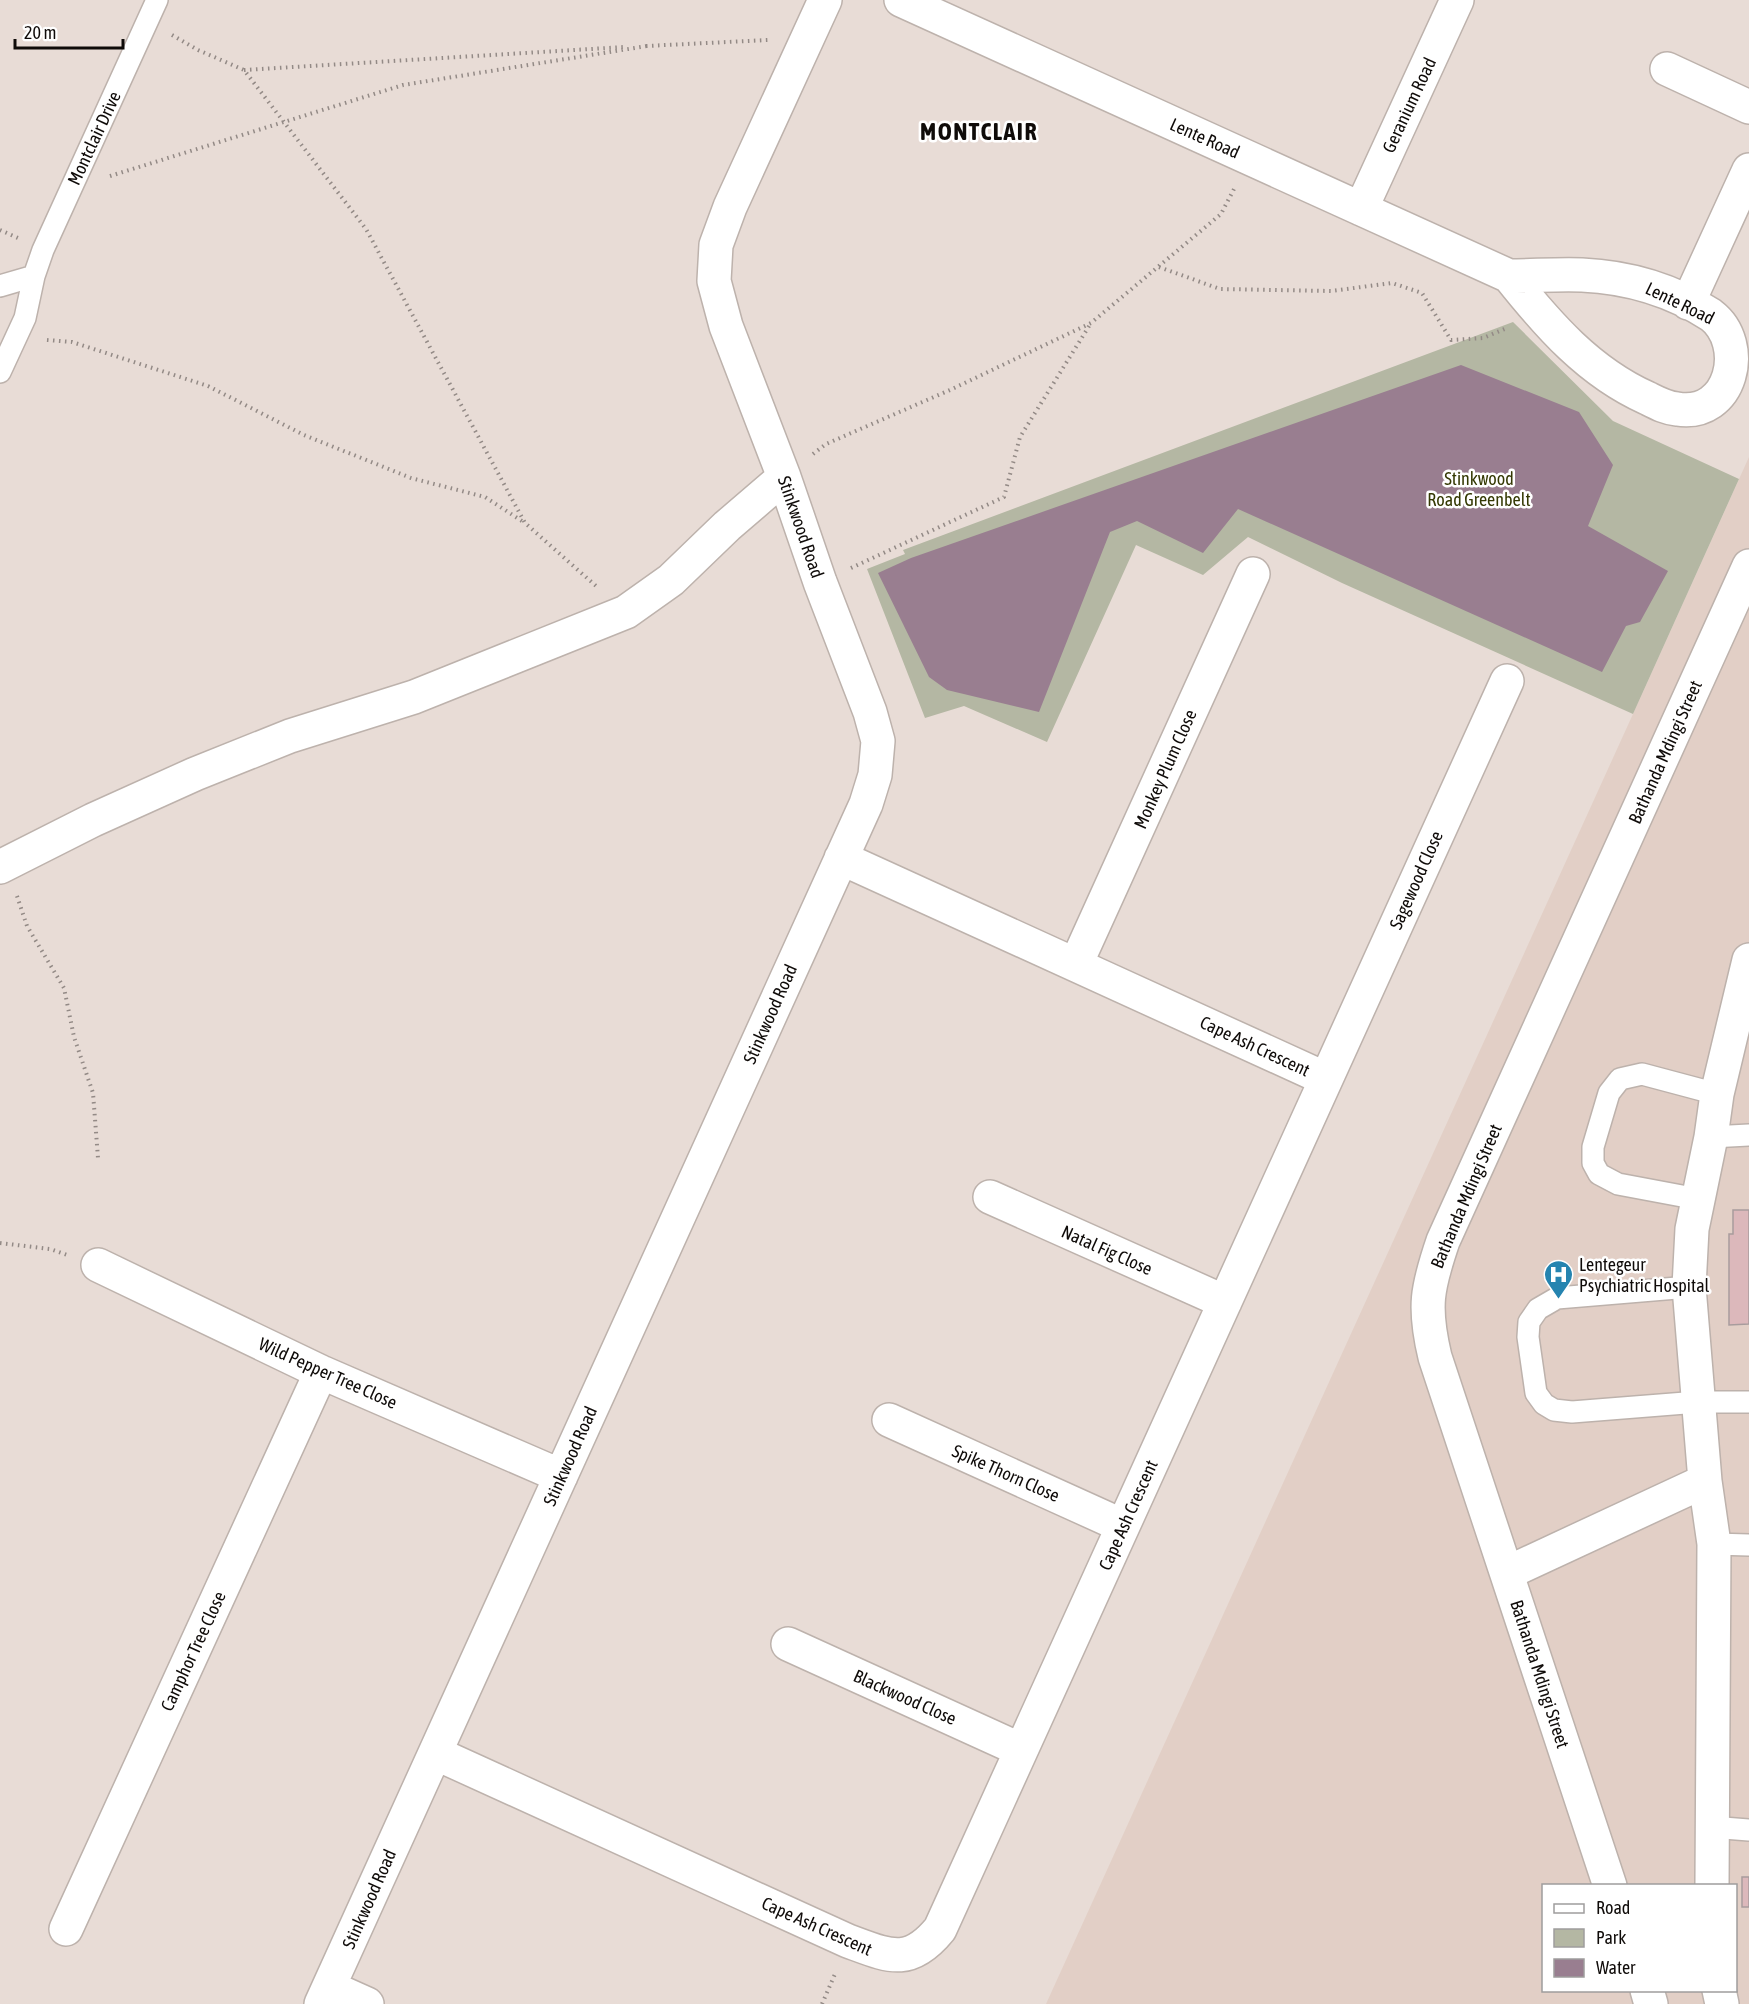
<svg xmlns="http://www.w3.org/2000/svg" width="1749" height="2004" viewBox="0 0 1749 2004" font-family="'Asap Condensed',sans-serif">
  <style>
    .built { fill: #e2cfc6; fill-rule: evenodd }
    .green { fill: #b4b7a3 }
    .water { fill: #997e90 }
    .building { fill: #dcb8bb; stroke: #a89c9d; stroke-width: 1.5 }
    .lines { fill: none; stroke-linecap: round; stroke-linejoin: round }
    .lane-casing { stroke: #bdb2ac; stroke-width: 24 }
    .street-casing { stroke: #bdb2ac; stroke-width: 36 }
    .path { stroke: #938a86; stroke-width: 4; stroke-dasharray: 1.5 4.5; stroke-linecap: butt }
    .lane { stroke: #fff; stroke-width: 21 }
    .street { stroke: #fff; stroke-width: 33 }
    .labels { text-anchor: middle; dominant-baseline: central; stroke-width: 5; stroke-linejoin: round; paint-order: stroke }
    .street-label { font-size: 18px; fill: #0f0b09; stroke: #fff }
    .park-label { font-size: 18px; fill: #343903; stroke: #fff }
    .poi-label { font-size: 18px; fill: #0f0b09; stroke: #fff; text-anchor: start }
    .district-label { font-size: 24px; font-weight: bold; letter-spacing: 1.5px; fill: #0f0b09; stroke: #fff }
  </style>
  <rect width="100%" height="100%" fill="#e8dcd6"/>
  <path class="built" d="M1749,457v1547h-703l587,-1290zM1544,1886h192v104h-192z"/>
  <path class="green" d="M1513,322l100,99 126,58 -106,235 -291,-131 -94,-46 -45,38 -67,-30 -89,197 -83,-36 -39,12 -58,-149 38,-15 -2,-4z"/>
  <path class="water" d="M1461,365l118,47 34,53 -25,61 80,45 -28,51 -14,4 -24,46 -364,-163 -35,44 -66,-32 -27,11 -71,180 -92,-22 -18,-13 -51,-104 33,-15z"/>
  <path class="building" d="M1733,1210h16v114l-20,1v-91h4z
    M1742,1877h7v30h-7z"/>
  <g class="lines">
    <defs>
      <path id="lane" d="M0,286l34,-10
        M0,372l25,-54 9,-42 9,-26 114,-250
        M1711,1137l38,-2
        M1698,1199l-80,-15 -19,-10 -6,-11v-16l16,-54 11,-14 22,-5 75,20
        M1689,1287l-132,11 -19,11 -9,13 -1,15 8,56 8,11 10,6 18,2 126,-10h51
        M1714,1544l35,1
        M1711,1827l38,3"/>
      <path id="street" d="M901,0l608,276c24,0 49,-2 73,-1 45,2 90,15 129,40 38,29 21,103 -34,94 -11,-1 -20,-6 -30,-11 -58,-26 -99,-73 -138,-122
        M1667,69l82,38
        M1361,209l96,-209
        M1688,303l61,-133
        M841,858l485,221
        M0,867l93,-47 102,-46 95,-38 124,-39 212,-85 45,-32 56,-54 57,-49
        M1076,964l177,-390
        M990,1197l235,105
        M98,1265l223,107 240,104
        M889,1420l234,106
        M1507,1573l198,-92
        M788,1644l233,106
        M435,1753l413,188c41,15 61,26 92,-12l567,-1248
        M1610,1886l-175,-529c-12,-50 -8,-69 8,-116l306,-675
        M1712,1886l2,-342 -9,-63 -16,-194 3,-58 19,-92 6,-43 32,-134
        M66,1929l255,-557
        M329,1987l38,17
        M1647,1990l4,14
        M1719,1990l3,14
        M321,2004l545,-1200 9,-29 3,-34 -8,-29 -50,-130 -36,-105 -58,-151 -12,-45 2,-36 14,-38 95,-207"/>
    </defs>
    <use href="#lane" class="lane-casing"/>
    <use href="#street" class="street-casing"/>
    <path class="path" d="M172,35l26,15 46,20 122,159 159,294 71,63
      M646,46l122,-6
      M244,70l380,-23
      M110,176l293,-91 244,-39
      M0,230l18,8
      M1159,267l61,22 111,2 61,-8 30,10 29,47 32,-2 24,-10
      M47,340l25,2 136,44 96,49 107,43 74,19 40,26
      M813,454l13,-10 124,-54 141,-67 130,-109 13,-25
      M851,568l153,-71 16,-60 71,-114
      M17,896l10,30 37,62 10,49 19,56 5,65
      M0,1243l50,6 17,6
      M822,2004l13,-30"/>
    <use href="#lane" class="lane"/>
    <use href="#street" class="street"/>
  </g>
  <defs>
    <symbol id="hospital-pin" viewBox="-11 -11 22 30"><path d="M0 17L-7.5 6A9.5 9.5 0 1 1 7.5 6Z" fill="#2584b0" stroke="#fff"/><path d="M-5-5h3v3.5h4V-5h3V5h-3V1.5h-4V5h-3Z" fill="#fff"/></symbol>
  </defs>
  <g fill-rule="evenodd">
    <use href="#hospital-pin" x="1542" y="1258" width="33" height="45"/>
  </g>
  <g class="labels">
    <g class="street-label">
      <text transform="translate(1409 105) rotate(-65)">Geranium Road</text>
      <text transform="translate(94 138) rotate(-65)">Montclair Drive</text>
      <text transform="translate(1205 138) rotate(24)">Lente Road</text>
      <text transform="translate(1680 303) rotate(26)">Lente Road</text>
      <text transform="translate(801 527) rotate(71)">Stinkwood Road</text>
      <text transform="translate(1665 752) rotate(-66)">Bathanda Mdingi Street</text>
      <text transform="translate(1165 769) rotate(-66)">Monkey Plum Close</text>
      <text transform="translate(1416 880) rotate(-66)">Sagewood Close</text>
      <text transform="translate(770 1014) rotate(-66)">Stinkwood Road</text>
      <text transform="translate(1255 1046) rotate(25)">Cape Ash Crescent</text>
      <text transform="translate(1466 1196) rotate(-67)">Bathanda Mdingi Street</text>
      <text transform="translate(1107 1250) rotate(24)">Natal Fig Close</text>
      <text transform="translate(328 1373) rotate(24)">Wild Pepper Tree Close</text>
      <text transform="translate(570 1456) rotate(-66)">Stinkwood Road</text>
      <text transform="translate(1006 1473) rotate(24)">Spike Thorn Close</text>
      <text transform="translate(1128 1515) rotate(-66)">Cape Ash Crescent</text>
      <text transform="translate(193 1651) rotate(-65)">Camphor Tree Close</text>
      <text transform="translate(1540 1674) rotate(72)">Bathanda Mdingi Street</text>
      <text transform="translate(905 1697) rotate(24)">Blackwood Close</text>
      <text transform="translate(369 1899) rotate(-66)">Stinkwood Road</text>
      <text transform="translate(817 1926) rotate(24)">Cape Ash Crescent</text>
    </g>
    <g class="park-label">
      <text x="1479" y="478">Stinkwood<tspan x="1479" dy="21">Road Greenbelt</tspan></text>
    </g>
    <g class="poi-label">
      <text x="1579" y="1264">Lentegeur<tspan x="1579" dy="21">Psychiatric Hospital</tspan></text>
    </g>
    <g class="district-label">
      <text x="979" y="131">MONTCLAIR</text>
    </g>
  </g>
  <rect x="1542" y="1884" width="195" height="108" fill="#ffffff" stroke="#9f9d9d" stroke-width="1.5"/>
  <rect x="1554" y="1904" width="30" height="9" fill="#ffffff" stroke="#9f9d9d" stroke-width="1.5"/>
  <text x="1596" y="1914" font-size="18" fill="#0f0b09">Road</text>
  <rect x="1554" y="1929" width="30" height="18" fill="#b4b7a3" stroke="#9f9d9d" stroke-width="1.5"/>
  <text x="1596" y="1944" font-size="18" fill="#0f0b09">Park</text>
  <rect x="1554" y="1959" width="30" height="18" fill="#997e90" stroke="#9f9d9d" stroke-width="1.5"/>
  <text x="1596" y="1974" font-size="18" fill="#0f0b09">Water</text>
  <path d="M15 39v9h108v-9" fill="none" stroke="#0f0b09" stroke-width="3"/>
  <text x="24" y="39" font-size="18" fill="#0f0b09" stroke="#ffffff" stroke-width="4.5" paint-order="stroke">20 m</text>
</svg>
